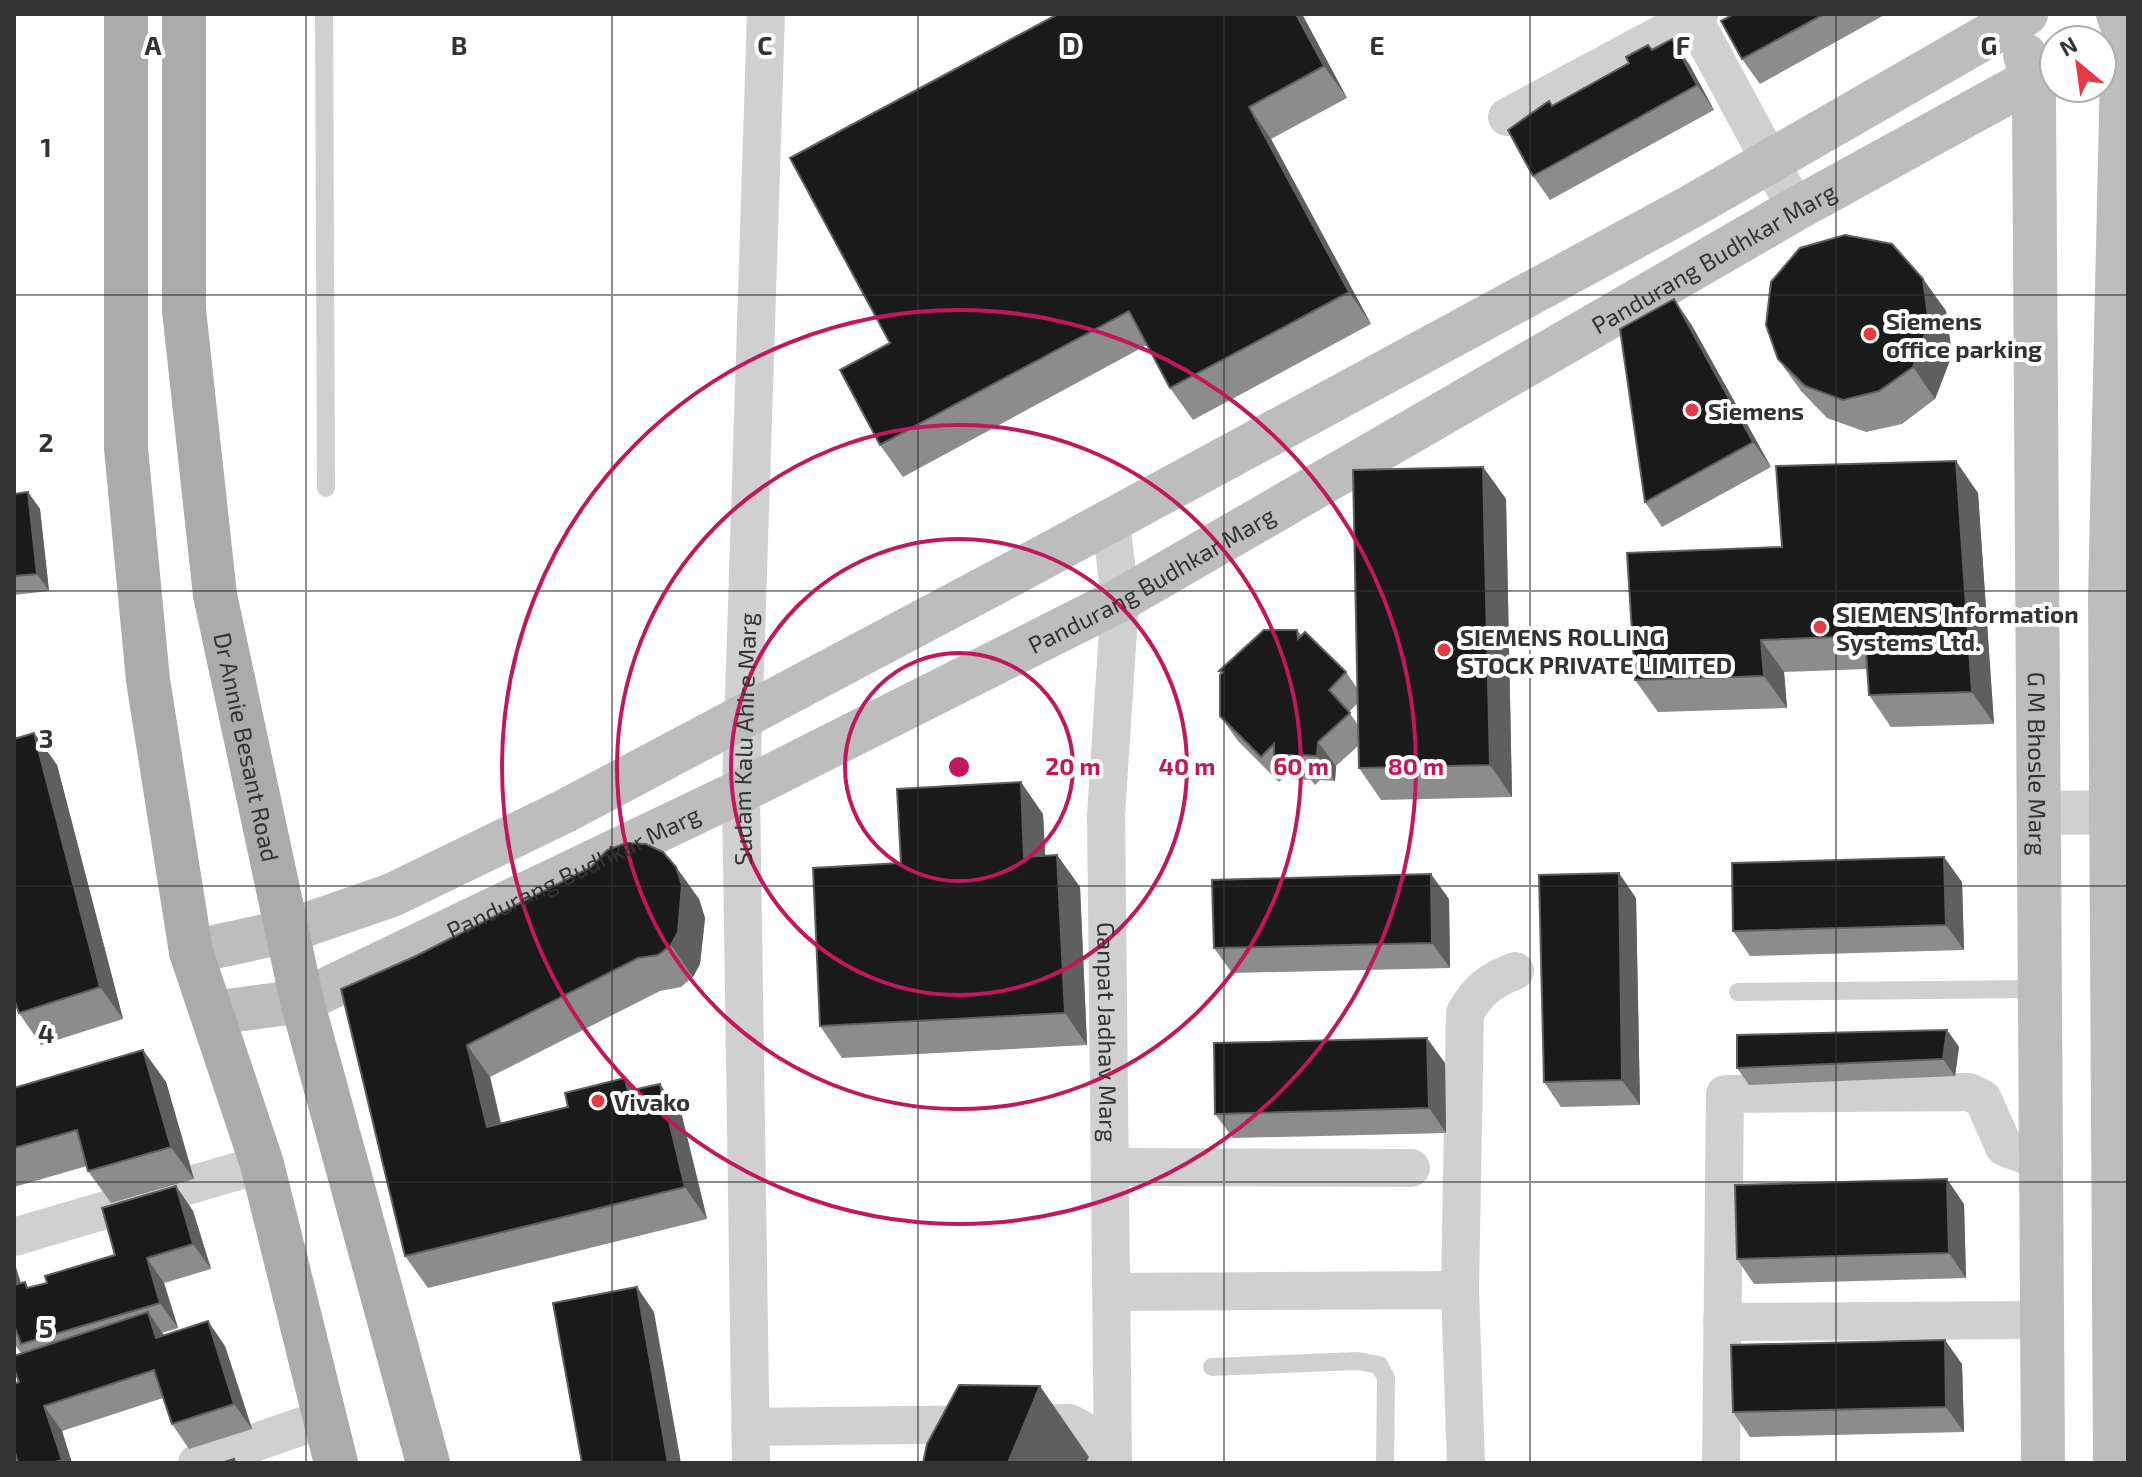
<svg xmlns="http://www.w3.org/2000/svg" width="2142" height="1477" viewBox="0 0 2142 1477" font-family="'Exo 2',sans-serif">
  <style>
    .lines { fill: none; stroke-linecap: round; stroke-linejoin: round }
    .service { stroke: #d0d0d0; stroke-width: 18 }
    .minor { stroke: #d0d0d0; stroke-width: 38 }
    .tertiary { stroke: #d0d0d0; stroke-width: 44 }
    .secondary { stroke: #bdbdbd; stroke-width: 44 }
    .primary { stroke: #ababab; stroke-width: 44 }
    .wall { fill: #8c8c8c; fill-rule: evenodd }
    .shaded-wall { fill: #5f5f5f }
    .building { fill: #1a1a1a; stroke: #5f5f5f; stroke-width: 2 }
    .grid { fill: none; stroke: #333; stroke-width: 2; stroke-opacity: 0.55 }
    .ring { fill: none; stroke: #c2185b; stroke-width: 4 }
    .poi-dot { fill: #e63946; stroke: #fff; stroke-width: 3 }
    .labels { text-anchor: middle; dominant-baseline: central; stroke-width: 8; stroke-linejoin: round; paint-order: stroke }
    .street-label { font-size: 24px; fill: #333; stroke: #fff }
    .poi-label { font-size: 24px; font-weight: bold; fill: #333; stroke: #fff; text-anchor: start }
    .grid-label { font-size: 26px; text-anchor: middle; font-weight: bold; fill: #333; stroke: #fff; stroke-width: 8; stroke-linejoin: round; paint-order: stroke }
    .centre { fill: #c2185b; stroke: #fff; stroke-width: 4 }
    .ring-label { font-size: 24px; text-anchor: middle; font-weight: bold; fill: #c2185b; stroke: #fff; stroke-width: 8; stroke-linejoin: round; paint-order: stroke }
  </style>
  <rect width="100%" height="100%" fill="#fff"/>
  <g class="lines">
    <path class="service" d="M324,14l2,474
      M1738,992l302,-3
      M1212,1367l146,-6 21,4 7,13 -1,85"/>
    <g class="minor">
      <path d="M1691,14l105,195"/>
      <path d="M1507,117l192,-103"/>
      <path id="s1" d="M1111,521l9,79 -14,215 7,648"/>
      <path d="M1110,1167l301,1"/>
      <path d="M14,1237l248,-73"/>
      <path d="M1460,1290l5,-277c13,-23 26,-33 50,-42"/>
      <path d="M1112,1292l348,-2 6,173"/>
      <path d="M1722,1322l320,-2"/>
      <path d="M750,1427l319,-4c22,9 26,16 25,40"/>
      <path d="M197,1463l128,-45"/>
      <path id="s2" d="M751,1463l-10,-672 25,-777"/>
      <path d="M1721,1463l4,-369 244,-2 14,7 21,48 21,8 17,-1"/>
    </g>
    <path class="tertiary" d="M2041,813l87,-1"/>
    <g class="secondary">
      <path id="s3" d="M2025,55l8,24 1,21 9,1363"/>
      <path d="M191,952l97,-21 104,-36 173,-84 449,-238 678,-367 334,-192"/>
      <path id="s4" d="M213,1013l89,-12 439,-210 379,-191 676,-391 258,-142"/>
      <path d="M2115,1463l-5,-866 13,-569 -5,-14"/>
    </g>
    <g class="primary">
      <path d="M126,14v434l22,232 43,272 71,212 74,299"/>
      <path id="s5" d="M184,14v296l31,285 87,406 126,462"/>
    </g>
  </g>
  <path class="wall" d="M1058,14h244l45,84 -76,41 100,185 -178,96 -23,-32 -23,-43 -244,132 -23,-32 10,-102z
    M1734,14h152l-126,70 -18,-25z
    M1652,50l37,14 25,46 -164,90 -17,-24 19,-71z
    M1923,279l23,32 6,44 -17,44 -33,25 -36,8 -39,-14 -26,-27 -23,-32z
    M1691,324l80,143 -109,60 -17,-25z
    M1483,467l23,32 6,298 -131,3 -22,-32 -1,-22 -22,20 -1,15 -15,-1 -5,5 -4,-5 -20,-1 -4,-5 -8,8 -41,-41 -18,-25 1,-42 -2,-3 78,-41 4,5 45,37 11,16zM1357,704l1,21 -9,-13z
    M28,492l12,17 9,82 -35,4v-101z
    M1978,493l16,231 -103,3 -22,-32 -2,-26 -83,3 3,36 -129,4 -23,-32 147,-133z
    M34,733l23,32 66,254 -82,26 -22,-32z
    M1043,814l2,42 12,-1 23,32 7,158 -245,13 -22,-32 81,-163z
    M676,867l23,32 6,19 -5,46 -7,13 -12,10 -21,4 -170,86 11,46 159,-39 22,32 25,103 -279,69 -23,-32 -64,-267z
    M1962,882l2,68 -214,6 -17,-25z
    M1636,898l4,207 -79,2 -17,-25z
    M1449,899l1,69 -218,5 -18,-25z
    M1947,1030l12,17 -4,29 -206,9 -12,-17z
    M143,1050l23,32 28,97 -83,24 -23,-32 -1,-5 -73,21v-99z
    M1445,1063l1,70 -213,5 -18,-24z
    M176,1186l17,25 18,58 -47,14 14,45 -16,5 2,2 61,11 27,83 -63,20 -17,-25 -9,-26 -101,33 10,32h-54l1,-81 2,-29 -7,-10v-81l7,21 7,5 19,-5 68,-28z
    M1964,1204l2,74 -212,6 -17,-25z
    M1962,1364l2,68 -214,5 -17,-25z"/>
  <path class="shaded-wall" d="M1296,14h6l45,84 -23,-32z
    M1672,39l17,25 25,46 -17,-25z
    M1249,107l22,32 100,185 -22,-32z
    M1923,279l23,32 6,44 -17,44 -22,-32z
    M1674,299l17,25 80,143 -18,-25z
    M1956,461l22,32 16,231 -22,-32z
    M1483,467l23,32 6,298 -22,-32z
    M28,492l12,17 9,82 -12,-17z
    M1761,640l23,32 3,36 -23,-32z
    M34,733l23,32 66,254 -23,-32z
    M1318,742l18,24 -1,15 -18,-25z
    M1021,782l22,32 4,75 -23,-32z
    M1057,855l23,32 7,158 -22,-32z
    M1944,857l18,25 2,68 -18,-25z
    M676,867l23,32 6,19 -5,46 -7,13 -22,-32z
    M1619,873l17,25 4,207 -18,-25z
    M1431,874l18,25 1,69 -18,-25z
    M1947,1030l12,17 -4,29 -12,-17z
    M1427,1038l18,25 1,70 -17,-25z
    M467,1045l23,32 19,82 -22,-32z
    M143,1050l23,32 28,97 -23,-32z
    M625,1078l22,32 -19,-19z
    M660,1084l22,32 25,103 -22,-32z
    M1947,1179l17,25 2,74 -17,-25z
    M176,1186l17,25 18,58 -18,-25z
    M147,1258l17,25 14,45 -18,-25z
    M14,1262l1,2 14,47 -15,-23z
    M637,1287l17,25 27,151h-13z
    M148,1312l17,25 -9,1z
    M208,1321l17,25 27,83 -18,-25z
    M1945,1340l17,24 2,68 -18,-25z
    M1040,1386l49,71 -3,6h-78z
    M44,1406l18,25 10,32h-8l-2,-3z"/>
  <path class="building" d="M1058,14h238l28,52 -75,41 100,185 -179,96 -41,-77 -249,134 -40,-75 50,-27 -100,-185z
    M1734,14h90l-82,45 -21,-38z
    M1672,39l25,46 -164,91 -25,-46 41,-29 3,5 77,-43 -3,-6 22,-12 4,5z
    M1845,235l47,9 31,35 6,44 -16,44 -34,24 -36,9 -38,-14 -27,-27 -12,-34 5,-43 29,-34z
    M1674,299l79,143 -108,60 -25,-173z
    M1956,461l16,231 -103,3 -4,-59 -104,4 3,36 -129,4 -8,-127 155,-6 -6,-81z
    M1483,467l7,298 -131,3 -6,-298z
    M28,492l9,82 -23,2v-82z
    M1264,630h33l1,9 7,-7 41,40 -17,18 21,23 -32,29 -1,14 -15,-1 -4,5 -5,-5h-19v-11l-13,13 -41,-41v-41l3,-3 -4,-1z
    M34,733l66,254 -81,26 -5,-14v-260z
    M1021,782l3,75 33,-2 8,158 -245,13 -7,-158 88,-5 -4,-74z
    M626,843l20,1 17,8 13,15 6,18 -4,47 -7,13 -13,10 -20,3 -171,87 20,82 81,-20 -3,-14 60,-15 3,13 32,-7 25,103 -280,69 -64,-267 75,-33 175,-89 16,-17z
    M1944,857l2,68 -213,6 -1,-68z
    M1619,873l3,207 -78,2 -5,-207z
    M1431,874l1,69 -218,5 -2,-68z
    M1947,1030l-4,29 -206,9v-33z
    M1427,1038l2,70 -214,6 -1,-71z
    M143,1050l28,97 -83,24 -11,-41 -63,18v-60z
    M1947,1179l2,74 -212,6 -2,-74z
    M176,1186l17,58 -46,14 13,45 -139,41 -7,-19v-40l11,-3 2,6 20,-5 -2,-7 70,-21 -13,-47z
    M637,1287l31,176h-86l-29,-160z
    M148,1312l8,26 52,-17 26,83 -62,20 -18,-54 -110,36 18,54 -11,3h-33l-4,-14v-65l5,-2 -5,-14v-12z
    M1945,1340l1,67 -213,5 -2,-67z
    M959,1385l81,1 -32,77h-85l4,-19z
    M234,1459l1,4h-14z"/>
  <path class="grid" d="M306,14v1449M612,14v1449M918,14v1449M1224,14v1449M1530,14v1449M1836,14v1449M14,295h2114M14,591h2114M14,886h2114M14,1182h2114"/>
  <g class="ring">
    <circle cx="959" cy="767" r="114"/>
    <circle cx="959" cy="767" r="228"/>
    <circle cx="959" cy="767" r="342"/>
    <circle cx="959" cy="767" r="457"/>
  </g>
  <g class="poi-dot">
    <circle cx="1870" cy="334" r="8"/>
    <circle cx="1692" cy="410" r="8"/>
    <circle cx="1820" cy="627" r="8"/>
    <circle cx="1444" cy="650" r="8"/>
    <circle cx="598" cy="1101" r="8"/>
  </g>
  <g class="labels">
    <g class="street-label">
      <text stroke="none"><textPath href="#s4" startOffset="1686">Pandurang Budhkar Marg</textPath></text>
      <text stroke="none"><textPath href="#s4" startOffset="1038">Pandurang Budhkar Marg</textPath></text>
      <text stroke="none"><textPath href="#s2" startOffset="724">Sudam Kalu Ahire Marg</textPath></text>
      <text stroke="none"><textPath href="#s5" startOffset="738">Dr Annie Besant Road</textPath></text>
      <text stroke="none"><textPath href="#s3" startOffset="710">G M Bhosle Marg</textPath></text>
      <text stroke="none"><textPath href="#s4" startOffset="390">Pandurang Budhkar Marg</textPath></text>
      <text stroke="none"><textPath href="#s1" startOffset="512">Ganpat Jadhav Marg</textPath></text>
    </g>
    <g class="poi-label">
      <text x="1886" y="320">Siemens<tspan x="1886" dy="28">office parking</tspan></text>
      <text x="1708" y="410">Siemens</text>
      <text x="1836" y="613">SIEMENS Information<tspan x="1836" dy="28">Systems Ltd.</tspan></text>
      <text x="1460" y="636">SIEMENS ROLLING<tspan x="1460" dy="28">STOCK PRIVATE LIMITED</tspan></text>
      <text x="614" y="1101">Vivako</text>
    </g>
  </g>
  <g class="grid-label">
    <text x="153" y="55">A</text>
    <text x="459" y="55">B</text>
    <text x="765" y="55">C</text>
    <text x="1071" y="55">D</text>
    <text x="1377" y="55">E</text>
    <text x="1683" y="55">F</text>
    <text x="1989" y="55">G</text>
    <text x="46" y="157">1</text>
    <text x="46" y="452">2</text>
    <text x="46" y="748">3</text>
    <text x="46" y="1043">4</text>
    <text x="46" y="1338">5</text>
  </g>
  <circle cx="959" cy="767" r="12" class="centre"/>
  <g class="ring-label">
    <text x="1073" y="775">20 m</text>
    <text x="1187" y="775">40 m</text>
    <text x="1301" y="775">60 m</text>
    <text x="1416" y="775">80 m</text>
  </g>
  <rect width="2142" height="1477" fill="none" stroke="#333333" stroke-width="32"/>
  <g transform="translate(2078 64) rotate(331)"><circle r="38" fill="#ffffff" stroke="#adadad" stroke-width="2"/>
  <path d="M0-6L14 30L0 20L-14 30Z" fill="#e63946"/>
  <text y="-12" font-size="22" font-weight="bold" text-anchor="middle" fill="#333333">N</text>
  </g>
</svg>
